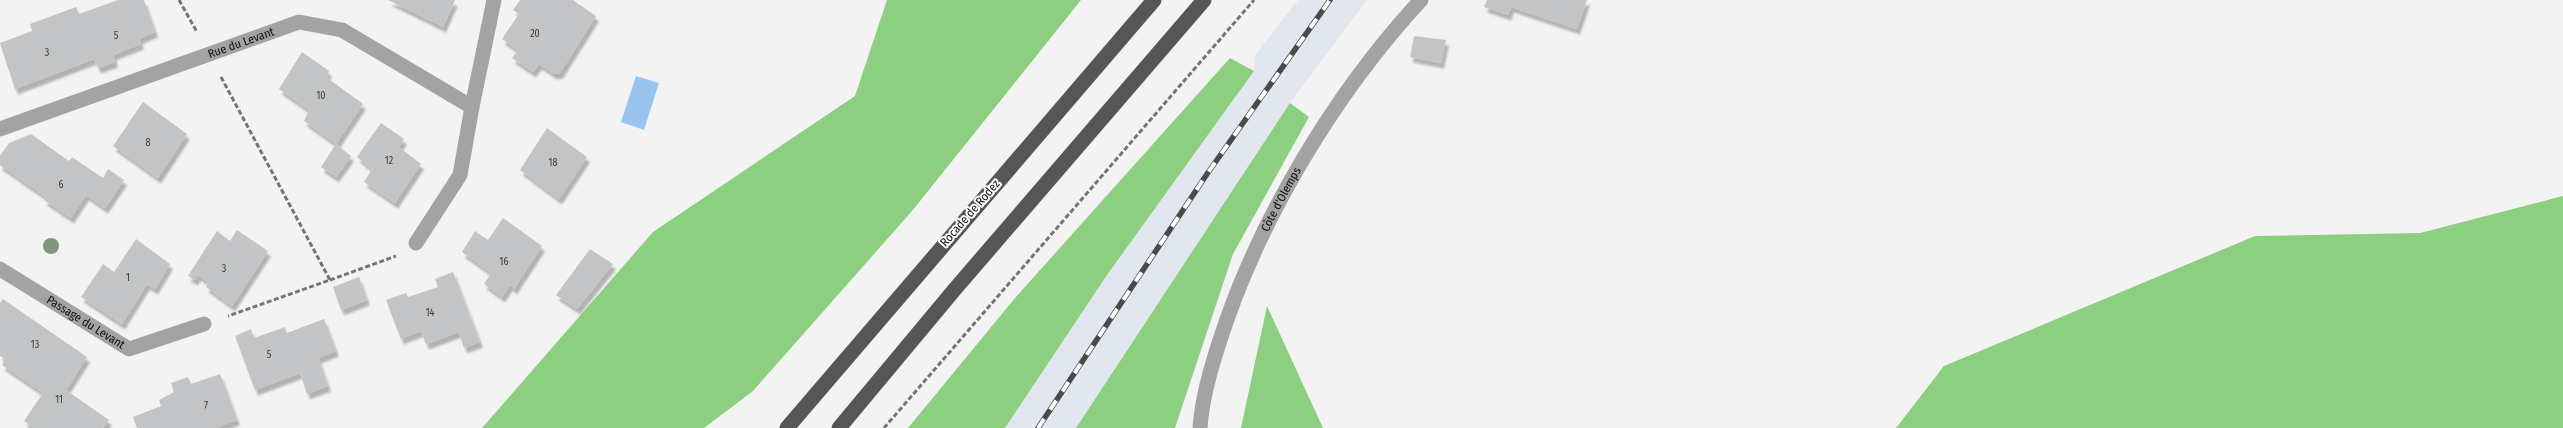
<svg xmlns="http://www.w3.org/2000/svg" width="2563" height="428" viewBox="0 0 2563 428" font-family="'Fira Sans Condensed',sans-serif">
  <style>
    .built { fill: #e2e7ef }
    .forest { fill: #8ccf80 }
    .water { fill: #9ac4f0 }
    .building { fill: #c3c4c5; filter: url(#shadow) }
    .lines { fill: none; stroke-linecap: round; stroke-linejoin: round }
    .path { stroke: #747475; stroke-width: 3; stroke-dasharray: 5 2.5; stroke-linecap: butt }
    .minor { stroke: #a3a3a3; stroke-width: 15 }
    .tertiary { stroke: #a3a3a3; stroke-width: 15 }
    .trunk { stroke: #565656; stroke-width: 15 }
    .rail-casing { stroke: #494a4a; stroke-width: 5.5 }
    .rail { stroke: #fff; stroke-width: 4; stroke-dasharray: 11; stroke-linecap: butt }
    .tree { fill: #80987c }
    .labels { text-anchor: middle; dominant-baseline: central; stroke-width: 4; stroke-linejoin: round; paint-order: stroke }
    .number-label { font-size: 10px; fill: #393a3a }
    .street-label { font-size: 12px; fill: #0b0c0c; stroke: #fff }
  </style>
  <defs>
    <filter id="shadow"><feDropShadow dx="3" dy="5.5" stdDeviation="1" flood-color="#0004"/></filter>
  </defs>
  <rect width="100%" height="100%" fill="#f3f3f4"/>
  <path class="built" d="M1298,0h69l-77,103 -214,325h-71l102,-153 147,-204 1,-16z"/>
  <path class="forest" d="M887,0h194l-169,211 -159,180 -49,37h-222l171,-196 202,-136z
    M1230,58l24,13 -147,204 -102,153h-97l107,-130z
    M1290,103l19,14 -76,137 -58,174h-99z
    M2563,196v232h-667l48,-62 311,-130 165,-3z
    M1267,306l56,122h-82z"/>
  <path class="water" d="M636,76l23,7 -15,47 -23,-8z"/>
  <path class="building" d="M118,0h26l11,32 -16,7 2,5 -28,11 2,7 -17,6 -4,-9 -79,30 -15,-46 32,-12 -2,-7 46,-17 3,7z
    M388,0h67l-12,27z
    M520,0h53l23,16 -36,57 -6,1 -15,-10 -6,8 -21,-14 6,-8 -16,-11 17,-25 -6,-4z
    M1487,0h100l-10,29 -66,-22 -3,8 -24,-8z
    M1414,36l32,4 -5,23 -31,-6z
    M302,52l27,19 -3,6 37,27 -27,40 15,12 -15,21 -15,-10 15,-23 -32,-23 5,-11 -30,-21z
    M143,102l44,32 -29,44 -45,-32z
    M381,123l23,16 -5,8 22,17 -26,39 -31,-21 8,-13 -15,-12z
    M547,128l40,29 -28,42 -39,-29z
    M31,134l38,27 3,-4 31,21 5,-9 16,11 -19,28 -19,-13 -15,23 -27,-18 2,-3 -46,-32v-9l9,-13z
    M503,218l39,28 -28,43 -4,-4 -8,12 -18,-13 7,-11 -29,-21 13,-21 13,9z
    M237,230l31,21 -36,55 -26,-19 2,-5 -10,-7 -3,5 -7,-4 29,-45 13,10z
    M136,239l34,25 -15,25 -8,-5 -25,40 -41,-27 22,-33 11,8z
    M590,249l23,15 -36,45 -21,-14z
    M453,272l27,70 -16,6 -5,-16 -33,12 -5,-13 -20,8 -15,-39 20,-7 2,4 30,-10 -3,-8z
    M359,277l8,23 -26,10 -8,-23z
    M3,299l84,58 -21,33 43,30 -6,8h-69l-10,-7 19,-28 -41,-28 3,-6 -5,-3v-53z
    M324,319l12,32 -18,7 10,28 -21,8 -7,-21 -45,17 -20,-54 16,-7 3,9 31,-11 2,6z
    M220,374l17,46 -22,8h-78l-4,-11 28,-11 -2,-6 15,-8 -3,-9 17,-6 3,7z"/>
  <g class="lines">
    <path class="path" d="M179,0l18,32
      M221,77l109,203 -102,36
      M330,280l66,-24
      M884,428l370,-428"/>
    <g class="minor">
      <path id="s1" d="M0,129l299,-107 43,8 130,77 22,-107"/>
      <path d="M416,243l44,-68 12,-68"/>
      <path id="s2" d="M0,269l129,80 75,-25"/>
    </g>
    <path class="tertiary" id="s3" d="M1200,428c2,-30 11,-60 20,-88 39,-121 115,-247 201,-340"/>
    <path class="trunk" d="M787,428l367,-428
      M839,428l116,-139 249,-289"/>
    <defs>
      <path id="rail" d="M1038,428l169,-254 123,-174"/>
    </defs>
    <use href="#rail" class="rail-casing"/>
    <use href="#rail" class="rail"/>
  </g>
  <circle class="tree" cx="51" cy="246" r="8"/>
  <g class="labels">
    <g class="number-label">
      <text x="535" y="34">20</text>
      <text x="116" y="36">5</text>
      <text x="47" y="53">3</text>
      <text x="321" y="96">10</text>
      <text x="148" y="143">8</text>
      <text x="389" y="161">12</text>
      <text x="553" y="163">18</text>
      <text x="61" y="185">6</text>
      <text x="504" y="262">16</text>
      <text x="224" y="269">3</text>
      <text x="128" y="278">1</text>
      <text x="430" y="313">14</text>
      <text x="35" y="345">13</text>
      <text x="269" y="355">5</text>
      <text x="59" y="400">11</text>
      <text x="206" y="406">7</text>
    </g>
    <g class="street-label">
      <text stroke="none"><textPath href="#s1" startOffset="256">Rue du Levant</textPath></text>
      <text stroke="none"><textPath href="#s3" startOffset="244">Côte d'Olemps</textPath></text>
      <text transform="translate(970 213) rotate(-49)">Rocade de Rodez</text>
      <text stroke="none"><textPath href="#s2" startOffset="101">Passage du Levant</textPath></text>
    </g>
  </g>
</svg>
